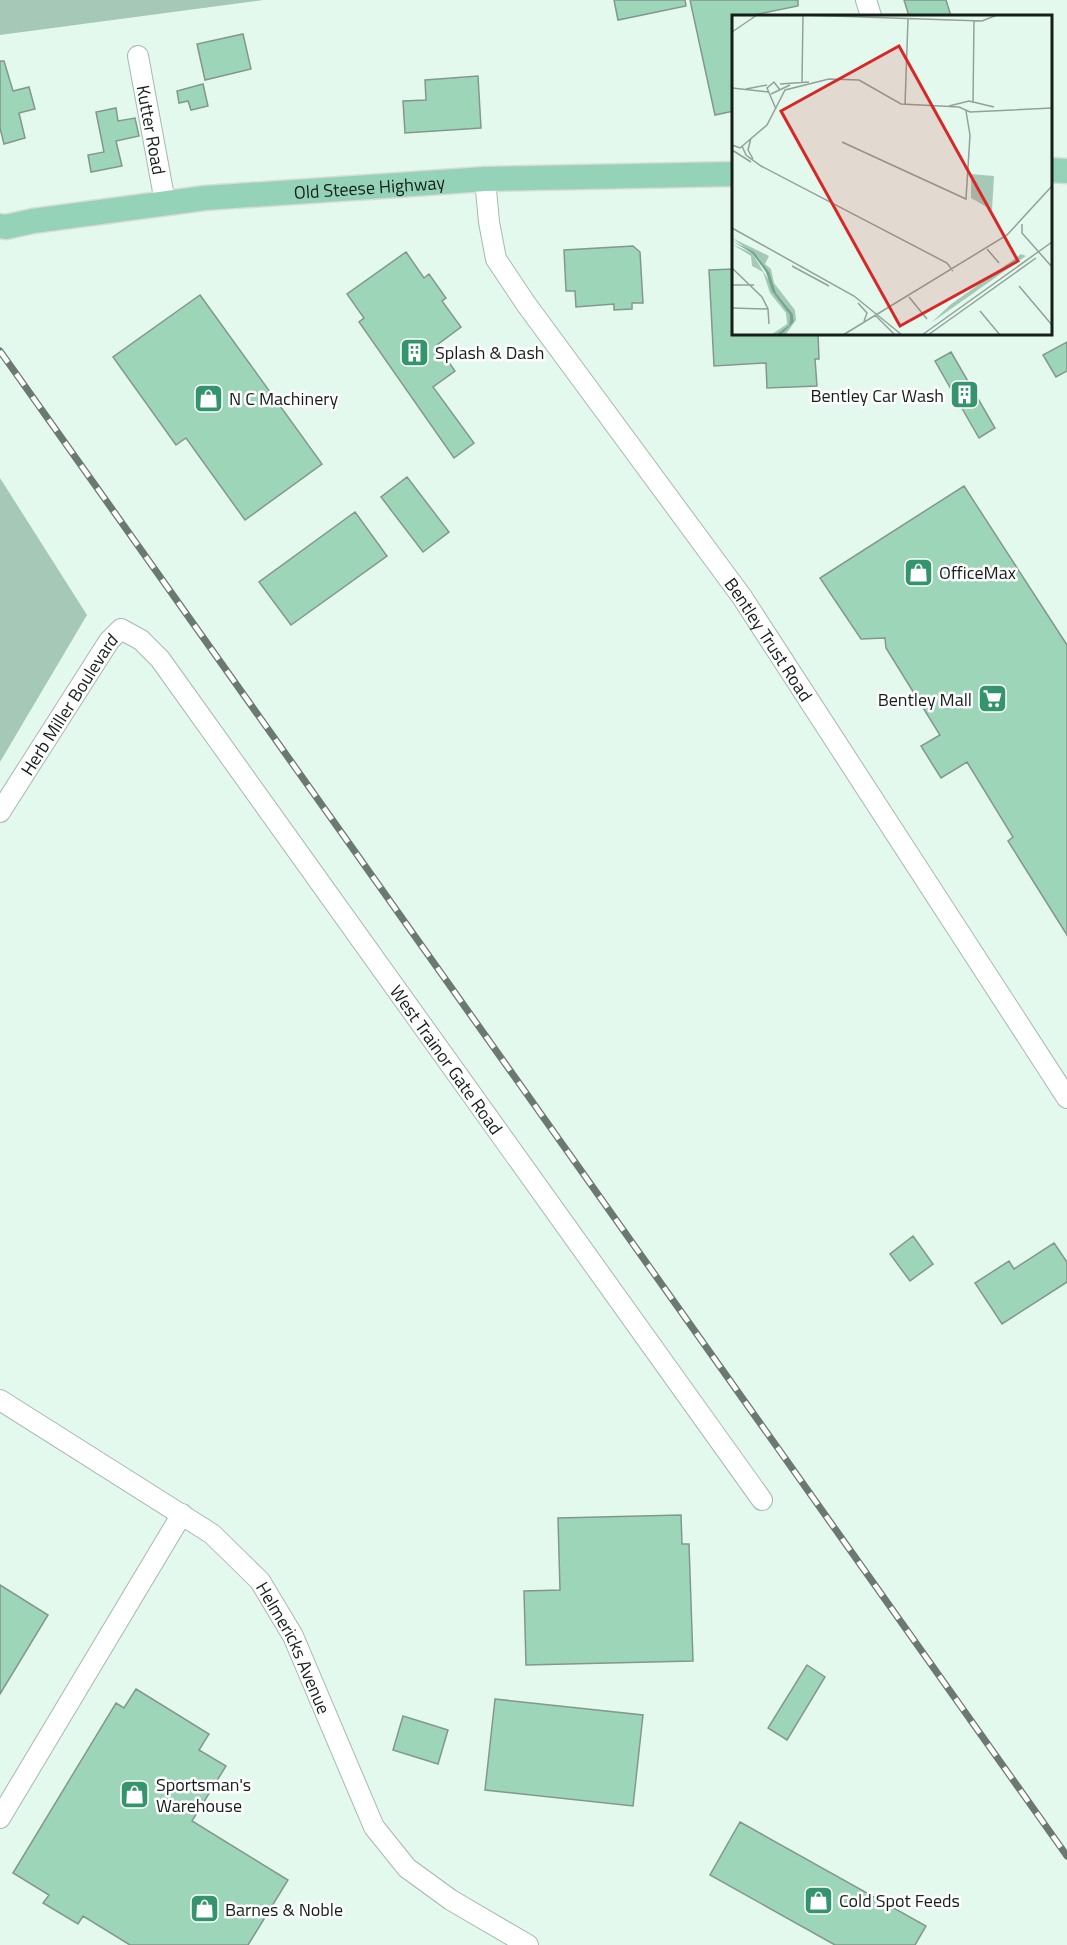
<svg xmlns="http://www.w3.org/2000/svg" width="1067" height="1945" viewBox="0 0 1067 1945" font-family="'Titillium Web',sans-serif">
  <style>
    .green { fill: #a6c9b7 }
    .building { fill: #9dd5b9; stroke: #84978d; stroke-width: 1.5 }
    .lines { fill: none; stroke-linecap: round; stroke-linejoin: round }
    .minor-casing { stroke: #a5b9af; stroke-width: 22 }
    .major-casing { stroke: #dadbda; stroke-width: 27 }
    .minor { stroke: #fff; stroke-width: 20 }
    .major { stroke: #94d3b8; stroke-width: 24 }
    .rail-casing { stroke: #6c7972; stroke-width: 7 }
    .rail { stroke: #fff; stroke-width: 4.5; stroke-dasharray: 14; stroke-linecap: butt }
    .labels { text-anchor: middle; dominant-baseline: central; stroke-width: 5; stroke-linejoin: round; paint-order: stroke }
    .street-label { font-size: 18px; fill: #161e1a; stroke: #fff }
    .poi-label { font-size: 18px; fill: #161e1a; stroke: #fff; text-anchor: start }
    .inset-road { fill: none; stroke: #92a199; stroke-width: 1.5 }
    .view { fill: #d62828; fill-opacity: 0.15; stroke: #d62828; stroke-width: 3 }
    .inset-edge { fill: none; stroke: #161e1a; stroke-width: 3 }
  </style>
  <rect width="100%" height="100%" fill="#e4f9ee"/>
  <path class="green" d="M0,0h264l-264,35z
    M0,478l87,137 -87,147z"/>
  <path class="building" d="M614,0h71l1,6 -68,14z
    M690,0h108v6l-49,10h-15v95l-19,4z
    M904,0h42l5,16h-42z
    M243,34l8,35 -46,11 -8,-36z
    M0,61h4l9,30 16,-4 6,22 -16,4 6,25 -21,6 -4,-16z
    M478,76l3,52 -76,5 -2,-32 23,-1 -1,-20z
    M203,84l5,22 -17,4 -3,-9 -9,2 -2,-12z
    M116,108l2,13 17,-3 4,18 -23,5 6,25 -31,6 -3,-17 16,-3 -8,-40z
    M633,246l7,6 3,51h-11v6l-18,1v-6l-38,3 -1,-16h-9l-2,-41z
    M406,252l18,26 5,-4 17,24 -4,3 19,26 -24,18 18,26 -22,16 41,56 -20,15 -95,-136 5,-4 -17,-24z
    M734,269v64h84l1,26h-4l2,27 -50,2 -1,-25 -52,3 -5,-96z
    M200,295l122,169 -77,56 -59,-82 -10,7 -63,-88z
    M1067,342v29l-11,6 -13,-22z
    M951,352l44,76 -16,10 -44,-77z
    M407,477l42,55 -26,20 -42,-55z
    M964,486l103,159v290l-59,-94 5,-4 -46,-75 -26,16 -20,-32 19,-11 -54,-87 -1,-10 -24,1 -41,-61z
    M355,512l32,44 -96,69 -32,-43z
    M913,1236l20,28 -23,17 -20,-27z
    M1054,1243l13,19v20l-65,42 -27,-41 34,-22 5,8z
    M681,1515l1,29h7l4,117 -167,4 -2,-74 36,-1 -2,-72z
    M0,1585l48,30 -48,79z
    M807,1665l18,12 -38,63 -19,-12z
    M136,1689l73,45 -10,16 27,16 -34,55 96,59 -40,65h-118l-47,-29 -5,8 -35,-21 6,-8 -36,-22 103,-170 8,5z
    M495,1699l148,16 -10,91 -148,-16z
    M403,1716l45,14 -10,34 -45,-14z
    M740,1822l186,104 -11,19h-80l-125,-70z"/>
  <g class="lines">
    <defs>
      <g id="minor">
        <path d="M866,0l5,16"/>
        <path id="s1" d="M138,56l27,146"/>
        <path id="s2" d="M485,179l4,43 7,37 30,45 216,293 325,501"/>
        <path id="s3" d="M0,812l109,-171 12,-12 20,11 19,19 602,841"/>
        <path id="s4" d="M0,1400l212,134 48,47 33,55 81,191 33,41 44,32 77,45"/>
        <path d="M0,1818l182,-304"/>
      </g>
      <g id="major">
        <path d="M1050,170l17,1"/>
        <path id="s5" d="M0,226l6,1 27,-6 172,-23 179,-12 101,-7 249,-5"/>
      </g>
    </defs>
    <use href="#minor" class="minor-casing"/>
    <use href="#major" class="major-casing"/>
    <use href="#minor" class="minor"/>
    <use href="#major" class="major"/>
    <defs>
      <path id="rail" d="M0,351l1067,1505"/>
    </defs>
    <use href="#rail" class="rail-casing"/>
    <use href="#rail" class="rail"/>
  </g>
  <defs>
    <symbol id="building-square" viewBox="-11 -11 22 22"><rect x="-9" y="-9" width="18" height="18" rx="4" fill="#34946d" stroke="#fff"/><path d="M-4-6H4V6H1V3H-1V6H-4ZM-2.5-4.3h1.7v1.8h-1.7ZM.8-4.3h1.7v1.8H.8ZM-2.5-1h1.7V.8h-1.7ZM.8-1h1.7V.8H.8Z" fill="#fff"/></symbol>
    <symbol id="shop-square" viewBox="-11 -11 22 22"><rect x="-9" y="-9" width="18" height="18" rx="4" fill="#34946d" stroke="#fff"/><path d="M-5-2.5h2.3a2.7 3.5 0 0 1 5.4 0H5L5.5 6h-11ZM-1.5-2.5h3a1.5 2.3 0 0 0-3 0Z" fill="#fff"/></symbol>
    <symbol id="supermarket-square" viewBox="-11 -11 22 22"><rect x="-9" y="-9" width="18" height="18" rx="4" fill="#34946d" stroke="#fff"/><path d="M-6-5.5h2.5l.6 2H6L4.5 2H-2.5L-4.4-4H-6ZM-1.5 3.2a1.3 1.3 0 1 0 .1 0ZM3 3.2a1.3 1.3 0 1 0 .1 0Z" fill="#fff"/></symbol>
  </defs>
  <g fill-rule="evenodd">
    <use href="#building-square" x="398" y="336" width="33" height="33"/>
    <use href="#building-square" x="948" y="378" width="33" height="33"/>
    <use href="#shop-square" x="192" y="382" width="33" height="33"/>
    <use href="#shop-square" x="902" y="556" width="33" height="33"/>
    <use href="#supermarket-square" x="976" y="682" width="33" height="33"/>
    <use href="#shop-square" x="118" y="1778" width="33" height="33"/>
    <use href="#shop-square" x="802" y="1884" width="33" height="33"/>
    <use href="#shop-square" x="188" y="1892" width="33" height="33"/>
  </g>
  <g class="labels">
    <g class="street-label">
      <text stroke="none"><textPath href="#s1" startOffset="75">Kutter Road</textPath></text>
      <text stroke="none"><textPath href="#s5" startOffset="372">Old Steese Highway</textPath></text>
      <text stroke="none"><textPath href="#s2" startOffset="549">Bentley Trust Road</textPath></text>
      <text stroke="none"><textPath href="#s3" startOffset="128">Herb Miller Boulevard</textPath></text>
      <text stroke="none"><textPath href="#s3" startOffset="762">West Trainor Gate Road</textPath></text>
      <text stroke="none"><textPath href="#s4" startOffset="393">Helmericks Avenue</textPath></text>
    </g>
    <g class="poi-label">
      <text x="435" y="352">Splash &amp; Dash</text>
      <text x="944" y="395" text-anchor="end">Bentley Car Wash</text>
      <text x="229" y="398">N C Machinery</text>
      <text x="939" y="572">OfficeMax</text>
      <text x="972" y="699" text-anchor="end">Bentley Mall</text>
      <text x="156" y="1784">Sportsman's<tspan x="156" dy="21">Warehouse</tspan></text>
      <text x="839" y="1900">Cold Spot Feeds</text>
      <text x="225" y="1909">Barnes &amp; Noble</text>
    </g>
  </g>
  <g transform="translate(732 15)">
    <rect width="320" height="320" fill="#e4f9ee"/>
    <path d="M239,159l23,2 -2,34 -21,-12zM0,223l37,18 -4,8 6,5 3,14 21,27 1,10 -10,14h-4l12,-12 -1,-8 -17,-21 -17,-35zM0,229l20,9 38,62 -1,10 -12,9h-5l15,-10 -1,-11 -16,-20 -7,-21 -11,-6 -1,-10zM289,239l5,2 -95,67 19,-18z" fill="#a6c9b7"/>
    <path d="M0,226l22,11 15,20 7,21 17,21 1,8 -12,12h-5l12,-9 1,-10 -18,-24 -6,-19 -14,-19z" fill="#71a78d"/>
    <path class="inset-road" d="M71,0l179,6 15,-6M0,17l25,-17M70,67l1,-67M48,69l29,-2M0,73l36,4M14,74l21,-4M39,79l19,-9M241,88l1,-82M173,90l3,-86M217,91l20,-5 25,6M44,94l-9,-21 7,-6 6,8M19,123l-3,12 5,9M110,127l124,57 4,-64 -4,-24M0,130l8,3 27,-23 18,-35 44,-11 30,1 42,24 58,3 11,5 82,-4M10,131l4,9 15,11 186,97 6,8M0,135l19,12M290,209v9l30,34M0,213l122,68 48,39M255,234l12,14M60,251l37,20M0,253l30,29 6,12 1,15M0,270h22M287,271l33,39M177,282l18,22M126,288l9,10 -3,8M0,293l36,1M248,296l20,24M143,300l20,20M111,320l164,-100 45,-49M190,320l130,-93M196,320l108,-77"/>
    <path class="view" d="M167,31l119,215 -118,65 -119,-215z"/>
    <rect width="320" height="320" class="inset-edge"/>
  </g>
</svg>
